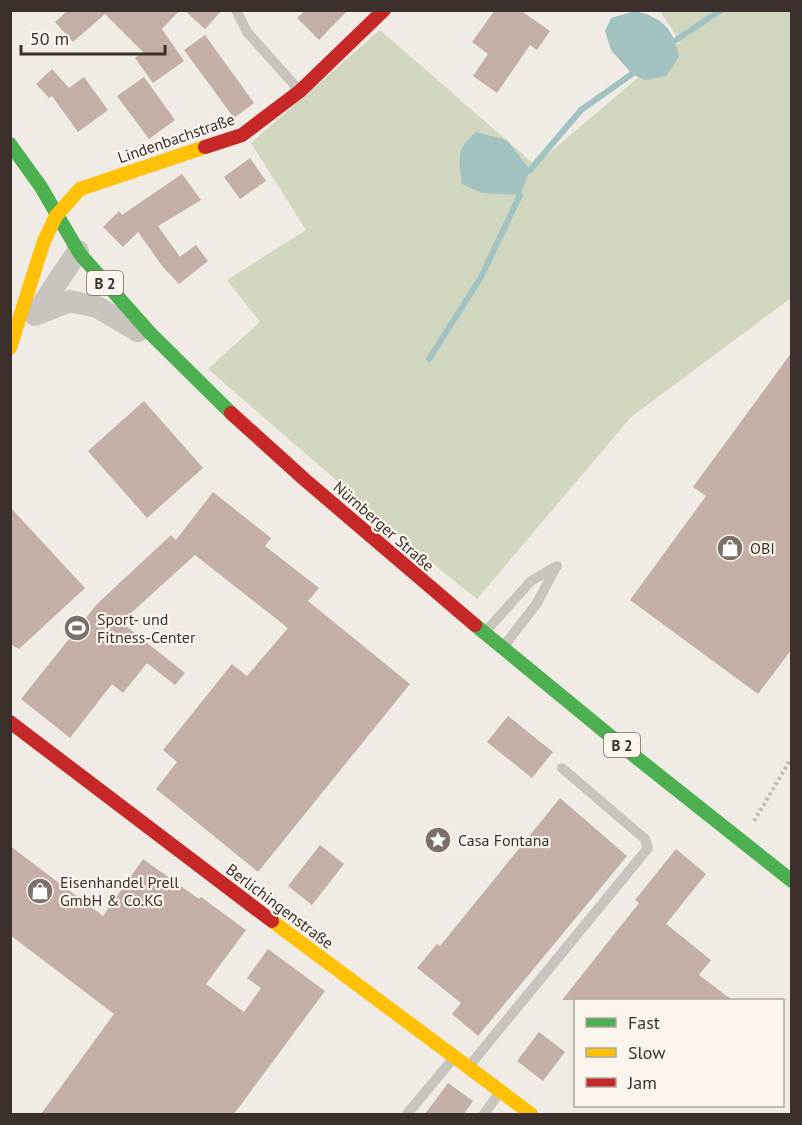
<svg xmlns="http://www.w3.org/2000/svg" width="802" height="1125" viewBox="0 0 802 1125" font-family="'PT Sans',sans-serif">
  <style>
    .green { fill: #d1d6bf }
    .water { fill: #a1c2c1 }
    .lines { fill: none; stroke-linecap: round; stroke-linejoin: round }
    .stream { stroke: #a1c2c1; stroke-width: 6 }
    .building { fill: #c3afa7 }
    .path { stroke: #c2bbb6; stroke-width: 4; stroke-dasharray: 3 3; stroke-linecap: butt }
    .lane { stroke: #c9c3be; stroke-width: 10 }
    .street { stroke: #c9c3be; stroke-width: 22 }
    .fast { stroke: #4caf50; stroke-width: 14 }
    .slow { stroke: #ffc107; stroke-width: 14 }
    .jam { stroke: #c62828; stroke-width: 14 }
    .labels { text-anchor: middle; dominant-baseline: central; stroke-width: 4.5; stroke-linejoin: round; paint-order: stroke }
    .shield { fill: #fbf5ee; stroke: #756b66; stroke-width: 1.5 }
    .shield-label { font-size: 15px; font-weight: bold; fill: #3b302b }
    .street-label { font-size: 16px; fill: #3b302b; stroke: #fbf5ee }
    .poi-label { font-size: 16px; fill: #3b302b; stroke: #fbf5ee; text-anchor: start }
  </style>
  <rect width="100%" height="100%" fill="#f0ebe5"/>
  <path class="green" d="M660,11h131v287l-160,119 -154,182 -51,-41 -218,-189 52,-47 -33,-42 79,-50 -55,-87 129,-113 155,135 145,-123z"/>
  <path class="water" d="M635,11c28,6 39,19 44,46l-13,19 -21,4 -13,-6 -21,-24 -6,-19 6,-13z
    M476,132l31,8 23,30 -10,25 -38,-2 -20,-9c-3,-26 -7,-34 14,-52z"/>
  <g class="lines">
    <path class="stream" d="M676,40l45,-30
      M530,170l51,-60 51,-36
      M429,359l52,-82 39,-82"/>
  </g>
  <path class="building" d="M68,10h112l-18,19 22,32 -31,22 -18,-25 8,-6 -38,-38 -32,28 -18,-20z
    M184,10h38l-17,19z
    M306,10h42l-29,30 -22,-22z
    M495,10h25l30,21 -13,19 -7,-5 -33,48 -24,-17 15,-22 -16,-12z
    M205,35l49,68 -20,15 -50,-68z
    M52,69l17,19 15,-11 24,33 -30,22 -26,-36 -3,2 -13,-14z
    M144,77l31,43 -26,19 -32,-43z
    M250,158l16,23 -26,18 -16,-22z
    M182,174l19,26 -43,26 22,31 16,-12 12,16 -29,23 -16,-17 -25,-35 -15,15 -20,-20 16,-16 3,4z
    M792,352v297l-34,45 -128,-94 76,-104 -13,-9z
    M144,401l59,67 -56,50 -59,-67z
    M213,492l58,46 -6,8 54,42 -11,13 102,83 -152,188 -102,-83 21,-27 -14,-12 69,-86 15,12 41,-48 -93,-73 -74,67 64,51 -10,12 -28,-22 -24,30 -11,-9 -42,54 -49,-39 76,-95 74,-69 5,5z
    M10,507l75,81 -66,61 -9,-5z
    M508,716l45,36 -21,26 -45,-36z
    M560,798l67,58 -149,180 -26,-22 9,-11 -44,-35 20,-24 3,2z
    M320,845l24,19 -32,41 -24,-19z
    M10,846l93,70 40,-57 56,40 2,-2 45,33 -40,54 38,28 17,-24 -14,-10 21,-29 57,42 -91,123h-193l73,-100 -104,-79z
    M676,849l30,25 -40,50 45,36 -12,15 33,25h-170l77,-97 -4,-3z
    M539,1032l26,20 -22,29 -26,-20z
    M448,1083l25,18 -9,13h-39z"/>
  <g class="lines">
    <path class="path" d="M754,821l38,-64"/>
    <path class="lane" d="M236,10l11,22 51,57
      M487,630l44,-49 26,-15
      M504,646l33,-43 19,-36
      M470,1065l178,-217 -3,-9 -83,-71
      M407,1114l45,-54
      M484,1114l15,-21"/>
    <path class="street" d="M36,314l42,-63
      M35,315l35,-14 27,6 41,24"/>
    <path class="fast" d="M10,144l31,43 39,67 70,79 81,80
      M475,625l162,133 155,123"/>
    <path class="slow" d="M10,348l34,-107 12,-25 24,-27 125,-42
      M272,921l259,193"/>
    <path class="jam" d="M205,147l37,-12 58,-44 84,-81
      M231,413l73,66 171,146
      M10,722l262,199"/>
  </g>
  <defs>
    <symbol id="shop-disc" viewBox="-11 -11 22 22"><circle r="9.5" fill="#7a716c" stroke="#fbf5ee"/><path d="M-5-2.5h2.3a2.7 3.5 0 0 1 5.4 0H5L5.5 6h-11ZM-1.5-2.5h3a1.5 2.3 0 0 0-3 0Z" fill="#fff"/></symbol>
    <symbol id="stadium-disc" viewBox="-11 -11 22 22"><circle r="9.5" fill="#7a716c" stroke="#fbf5ee"/><path d="M0-5a6.5 5 0 1 0 0 10a6.5 5 0 1 0 0-10ZM-3.5-1.8h7v3.6h-7Z" fill="#fff"/></symbol>
    <symbol id="sight-disc" viewBox="-11 -11 22 22"><circle r="9.5" fill="#7a716c" stroke="#fbf5ee"/><path d="M0-6L1.8-2.2L6-1.7L2.9 1.2L3.7 5.4L0 3.3L-3.7 5.4L-2.9 1.2L-6-1.7L-1.8-2.2Z" fill="#fff"/></symbol>
  </defs>
  <g fill-rule="evenodd">
    <use href="#shop-disc" x="715" y="533" width="30" height="30"/>
    <use href="#stadium-disc" x="62" y="613" width="30" height="30"/>
    <use href="#sight-disc" x="423" y="825" width="30" height="30"/>
    <use href="#shop-disc" x="25" y="876" width="30" height="30"/>
  </g>
  <g class="labels">
    <g class="shield">
      <rect x="87" y="271" width="36" height="24" rx="4.5"/>
      <rect x="604" y="733" width="36" height="24" rx="4.5"/>
    </g>
    <g class="shield-label">
      <text x="105" y="283">B 2</text>
      <text x="622" y="745">B 2</text>
    </g>
    <g class="street-label">
      <text transform="translate(176 138) rotate(-19)">Lindenbachstraße</text>
      <text transform="translate(384 526) rotate(41)">Nürnberger Straße</text>
      <text transform="translate(280 906) rotate(37)">Berlichingenstraße</text>
    </g>
    <g class="poi-label">
      <text x="750" y="548">OBI</text>
      <text x="97" y="619">Sport- und<tspan x="97" dy="18">Fitness-Center</tspan></text>
      <text x="458" y="840">Casa Fontana</text>
      <text x="60" y="882">Eisenhandel Prell<tspan x="60" dy="18">GmbH &amp; Co.KG</tspan></text>
    </g>
  </g>
  <rect width="802" height="1125" fill="none" stroke="#3b302b" stroke-width="24"/>
  <rect x="574" y="999" width="210" height="108" fill="#fbf5ee" stroke="#aea6a0" stroke-width="1.5"/>
  <rect x="586" y="1018" width="30" height="9" fill="#4caf50" stroke="#aea6a0" stroke-width="1.5"/>
  <text x="628" y="1029" font-size="18" fill="#3b302b">Fast</text>
  <rect x="586" y="1048" width="30" height="9" fill="#ffc107" stroke="#aea6a0" stroke-width="1.5"/>
  <text x="628" y="1059" font-size="18" fill="#3b302b">Slow</text>
  <rect x="586" y="1078" width="30" height="9" fill="#c62828" stroke="#aea6a0" stroke-width="1.5"/>
  <text x="628" y="1089" font-size="18" fill="#3b302b">Jam</text>
  <path d="M21 45v9h144v-9" fill="none" stroke="#3b302b" stroke-width="3"/>
  <text x="30" y="45" font-size="18" fill="#3b302b" stroke="#fbf5ee" stroke-width="4.5" paint-order="stroke">50 m</text>
</svg>
